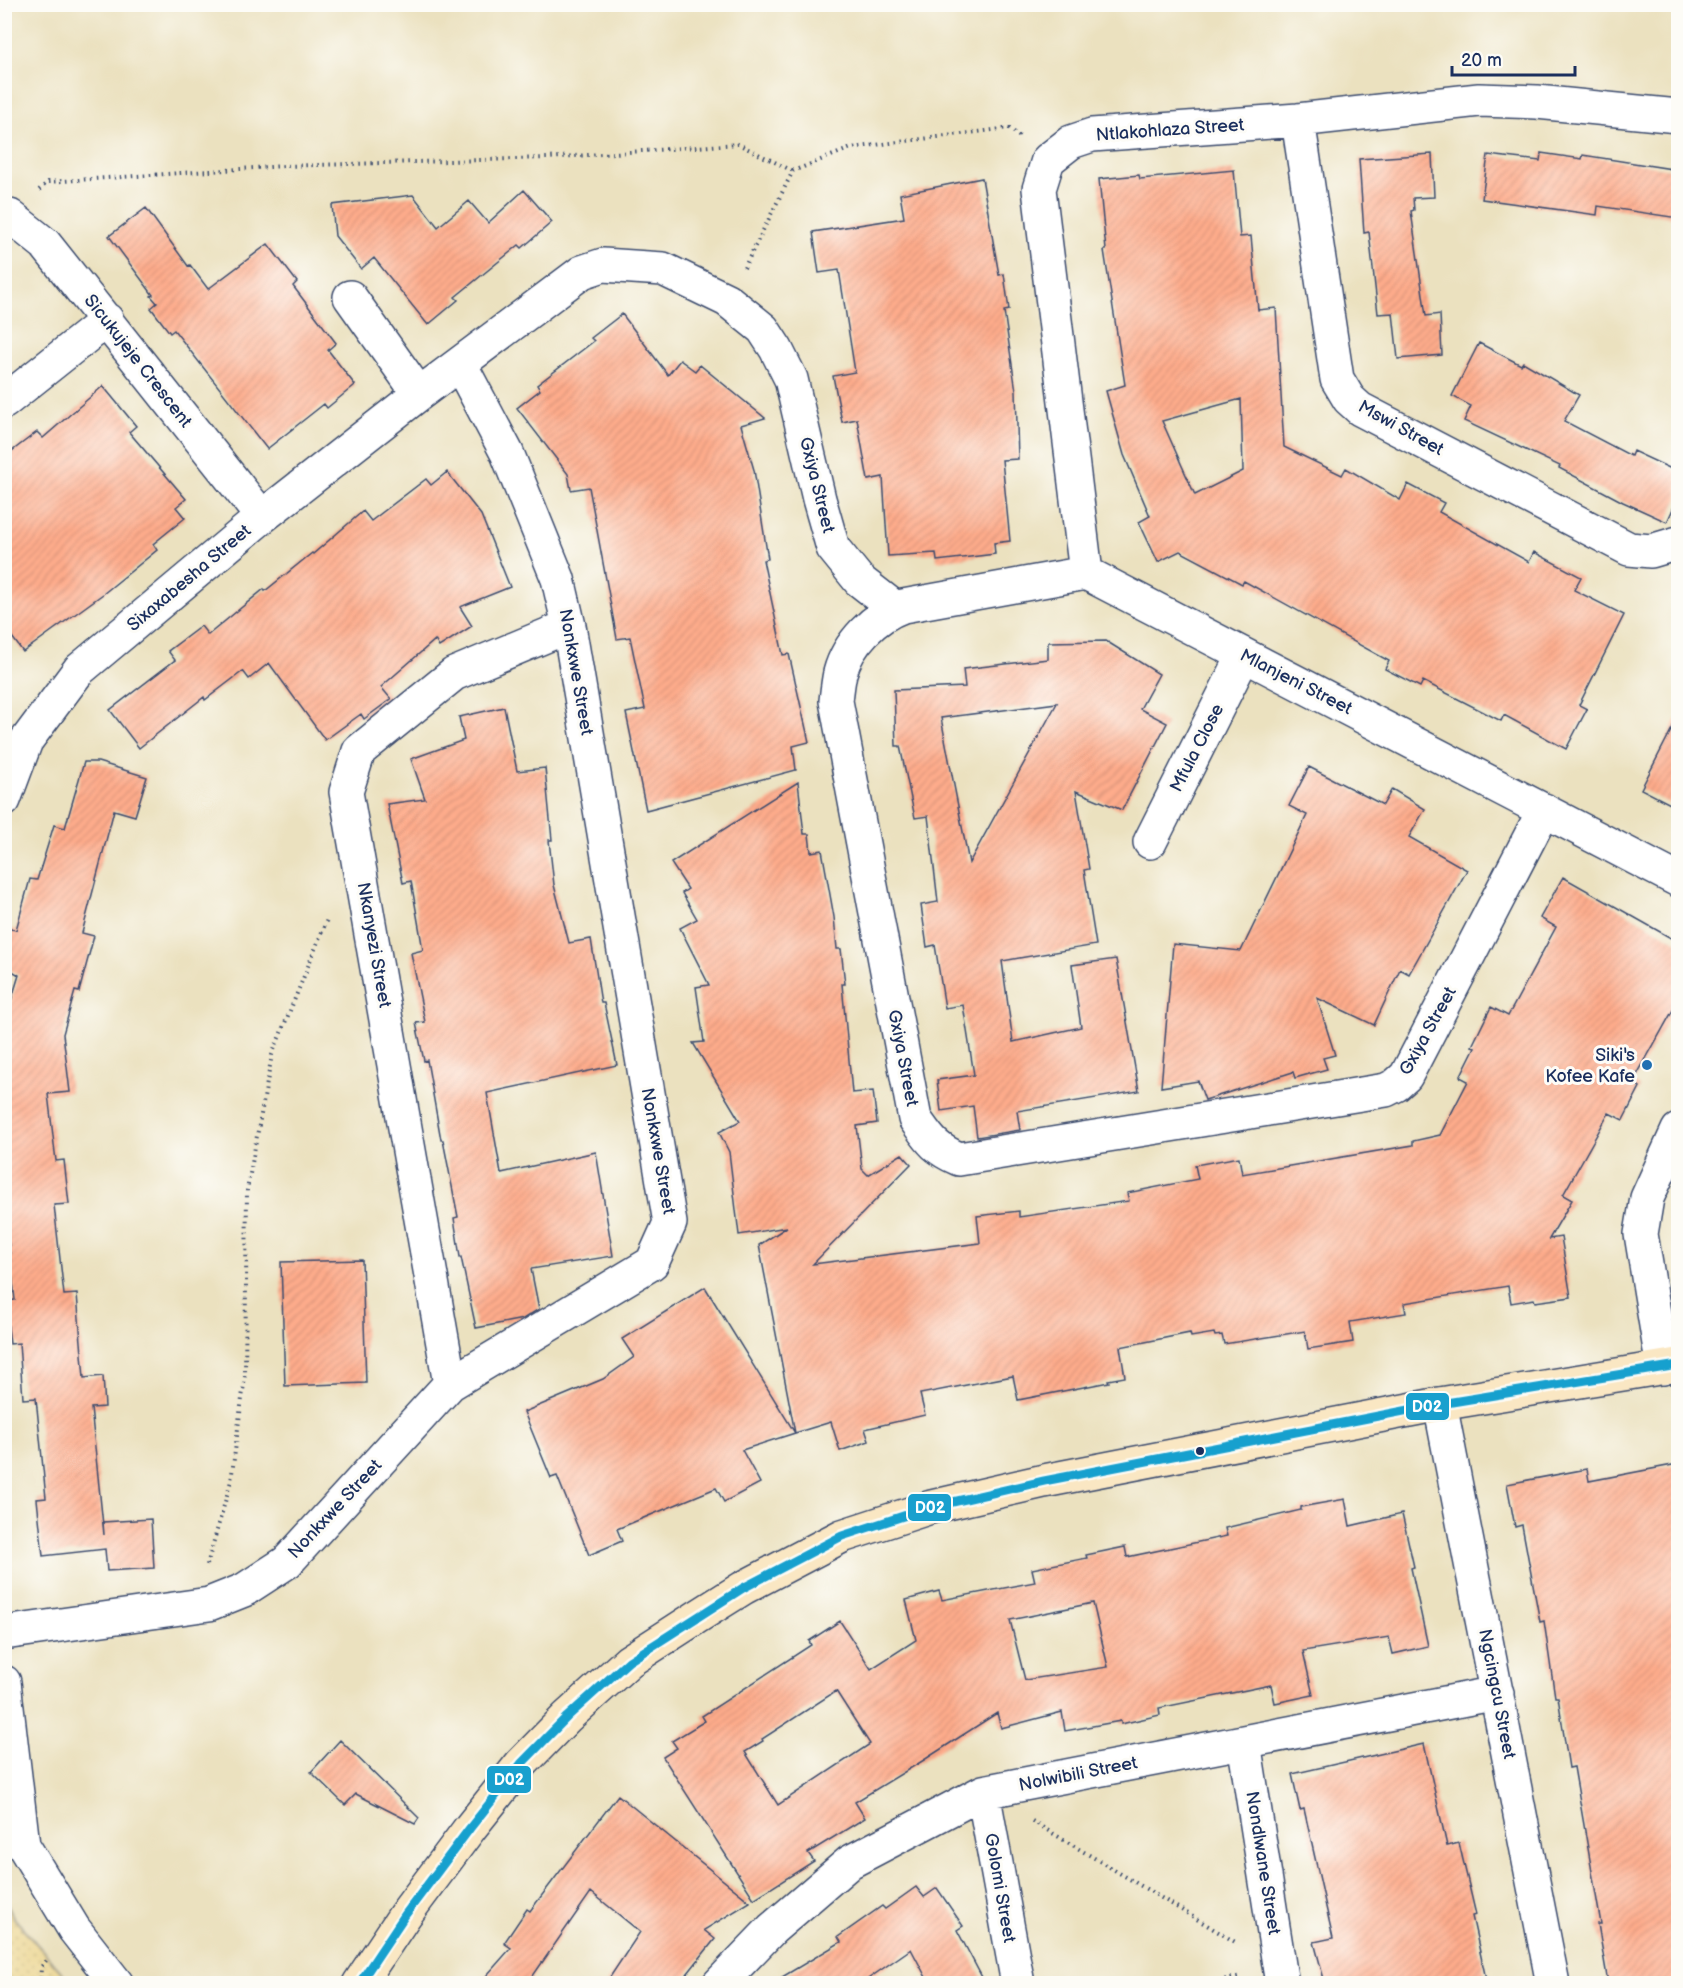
<svg xmlns="http://www.w3.org/2000/svg" width="1683" height="1988" viewBox="0 0 1683 1988" font-family="'Balsamiq Sans',sans-serif">
  <style>
    .sand { fill: url(#sand-dots); stroke: #84847e; stroke-width: 1.5 }
    .building { fill: url(#building-hatch); fill-rule: evenodd }
    .lines { fill: none; stroke-linecap: round; stroke-linejoin: round }
    .street-casing { stroke: #3a4a6d; stroke-width: 36 }
    .secondary-casing { stroke: #3a4a6d; stroke-width: 36 }
    .path { stroke: #3a4a6d; stroke-width: 4; stroke-dasharray: 1.5 4.5; stroke-linecap: butt }
    .street { stroke: #fff; stroke-width: 33 }
    .secondary { stroke: #fae7c3; stroke-width: 33 }
    .bus-1-casing { stroke: #fdfcf7; stroke-width: 14 }
    .bus-1 { stroke: #19a0ce; stroke-width: 9 }
    .poi-dot { fill: #1f6fb2; stroke: #fdfcf7; stroke-width: 2 }
    .bus-dot { fill: #1b2f5e; stroke: #fdfcf7; stroke-width: 2 }
    .labels { text-anchor: middle; dominant-baseline: central; stroke-width: 6; stroke-linejoin: round; paint-order: stroke }
    .street-label { font-size: 18px; fill: #1b2f5e; stroke: #fdfcf7 }
    .poi-label { font-size: 18px; fill: #1b2f5e; stroke: #fdfcf7; text-anchor: end }
    .line-badge { stroke: #fdfcf7; stroke-width: 2 }
    .badge-label { font-size: 16px; text-anchor: middle; font-weight: bold; fill: #fff }
  </style>
  <defs>
    <pattern id="sand-dots" width="8" height="8" patternUnits="userSpaceOnUse" patternTransform="scale(1.5)"><rect width="8" height="8" fill="#eeda9e"/><path d="M2 2h.1M6 6h.1" fill="none" stroke="#ccbb8a" stroke-width="1.8" stroke-linecap="round"/></pattern>
    <pattern id="building-hatch" width="6" height="6" patternUnits="userSpaceOnUse" patternTransform="scale(1.5)"><rect width="6" height="6" fill="#feac8b"/><path d="M-1 1l2-2M0 6l6-6M5 7l2-2" fill="none" stroke="#d9947a"/></pattern>
  </defs>
  <rect width="100%" height="100%" fill="#fdfcf7"/>
  <filter id="ink" filterUnits="userSpaceOnUse"><feTurbulence type="fractalNoise" baseFrequency=".0167" numOctaves="2"/><feDisplacementMap in="SourceGraphic" scale="12" xChannelSelector="R" yChannelSelector="G"/><feConvolveMatrix kernelMatrix="1 2 1 2 8 2 1 2 1" color-interpolation-filters="sRGB"/></filter>
  <filter id="wash" filterUnits="userSpaceOnUse"><feTurbulence type="fractalNoise" baseFrequency=".008" numOctaves="4" result="noise"/><feDisplacementMap in="SourceGraphic" scale="24" xChannelSelector="R" yChannelSelector="G"/><feGaussianBlur stdDeviation="1.35" result="paint"/><feColorMatrix in="noise" values="0 0 0 0 0 0 0 0 0 0 0 0 0 0 0 0 0 1.4 0 .05"/><feComposite in="paint" operator="in"/></filter>
  <g filter="url(#wash)">
    <rect width="100%" height="100%" fill="#ebe1bf"/>
    <path class="sand" d="M4,1899l10,19 57,65h-66z"/>
    <g id="blocks">
      <path class="building" d="M1541,153l41,6 1,-4 95,15v48l-80,-12 -1,9 -115,-16 6,-44 52,6z
        M1432,154l2,43 -21,1 1,12 -3,1 15,105 14,-2 2,41 -44,4 -5,-46 -15,1 -9,-82 -5,1 -5,-74z
        M1234,170l6,67 11,-1 7,74 18,-2 8,139 58,28 4,-7 54,32 8,-16 36,19 -5,9 90,50 5,-10 47,25 -7,13 50,25 -45,90 8,4 -21,40 -62,-34 -3,6 -78,-40 -3,6 -35,-18 4,-8 -145,-80 -2,3 -62,-33 -22,11 -19,-40 11,-6 -26,-61 -18,-64 19,-6 -21,-135h2l-7,-71 40,-4 1,4zM1241,399l2,72 -48,24 -33,-74z
        M982,178l17,97 5,-1 5,36 -5,1 12,80 2,68 -16,1 8,81 -16,2 1,11 -58,7 -1,-8 -48,3 -5,-79 -15,3 -11,-61 -15,3 -9,-46 22,-4 -16,-102 -20,3 -6,-41 91,-14 -4,-24z
        M524,190l28,32 -30,26 -3,-3 -64,52 3,3 -30,25 -54,-67 -13,11 -26,-33 -3,-31 81,-10 25,32 31,-26 19,22z
        M146,208l42,58 2,-1 18,24 60,-45 29,38 -4,4 43,57 -8,7 27,35 -28,23 -3,-4 -57,45 -93,-119 -4,3 -19,-25 6,-5 -6,-7 2,-1 -44,-59z
        M622,314l46,61 12,-15 15,11 5,-6 65,53 -24,7 13,45 14,89 -5,1 20,95 6,-1 20,88 -16,4 3,24 -150,40 -20,-97 19,-4 -15,-72 -13,2 -28,-152 -18,3 -3,-16 -51,-66 23,-18 -3,-5 57,-44 -3,-3z
        M1479,343l42,22 2,-3 56,33 -15,26 67,35 2,-5 45,21v26l-11,24 -44,-20 -64,-34 1,-2 -96,-45 7,-15 -19,-10z
        M103,386l33,40 -7,6 57,67 -10,8 9,11 -32,26 4,6 -54,44 -80,58 -19,-26v-169l33,-25 6,6z
        M447,472l34,43 29,72 -50,20 12,19 -33,21 -4,-7 -54,47 10,12 -27,20 -3,-5 -36,26 -56,-77 -20,16 -6,-8 -38,29 -1,-3 -65,51 -29,-38 65,-50 -7,-9 33,-25 7,9 56,-46 1,2 47,-38 1,1 50,-43 8,10 55,-42 5,6z
        M1106,641l53,33 -19,35 27,14 -45,87 -46,-19 13,78 -5,1 12,75 -94,16 11,81 68,-15 -9,-62 44,-6 23,132 -122,20 3,19 -43,7 -4,-31 -32,5 -4,-31 37,-5 -11,-70 -18,3 -10,-63 -8,2 -6,-42 17,-3 -10,-86 -13,2 -15,-72h-4l-2,-56 71,-3 -2,-18 85,-10v-17zM1057,703l-88,160 -28,-145z
        M504,707l13,64 28,-3 7,72h-3l5,45 15,58 22,-4 10,64h3l13,62 -130,28 14,80 95,-21 17,104 -82,13 8,40 -16,10 -47,9 -15,-71h-1l-6,-39 4,-1 -15,-77h-2l-14,-80 -3,1 -8,-38 9,-1 -14,-69 12,-3 -12,-69 -8,2 -16,-79 38,-5 -14,-40 53,-19 -5,-23z
        M1678,717v91l-37,-19z
        M84,762h14l49,15 -12,39 -21,-6 -32,123 12,3 -15,56 -4,-1 -12,43 7,58 -22,2 8,67 8,-1 5,44 -15,1 10,90 13,-1 7,84 19,-2 2,31 -14,1 13,127 -1,-13 48,-3 3,49 -47,3 -2,-22 -62,7 -6,-57 9,-1 -10,-100 -13,1 -4,-56 -9,1 -5,-43 10,-1 -11,-96v-180l15,-49 -15,-9v-38l12,2 14,-51 7,1 17,-55 11,3z
        M1309,767l74,38 9,-16 33,20 -16,28 58,33 -58,104 -9,-5 -26,56 -57,-27 18,57 -12,3 4,11 -32,9 -2,-6 -88,28 -7,-19 -37,6 12,-143 68,7 66,-136 -18,-9z
        M798,782l6,52h5l2,18 11,-2 12,67 3,32h4l4,35h-3l10,109 21,-2 4,32 -20,3 5,43 6,6 34,-21 9,10 -98,100 167,-21 -3,-27 42,-5v6l110,-16 -2,-8 71,-14 -3,-14 44,-8 3,17 171,-29v-4l27,-6 28,-54 -8,-4 15,-30 -3,-1 19,-39 17,9 48,-89 -16,-9 23,-41 115,65v59l-45,81 7,5 -17,33 -14,-7 -46,82 9,5 -23,39 12,-2 10,60 -36,5 -1,-3 -23,4 -3,-17 -104,17 2,10 -56,9 3,20 -45,7 -3,-18 -81,13 -2,-9 -7,1 -1,-3 -23,4 -1,-4 -70,14 5,30 -17,3 1,2 -91,18 -5,-24 -93,18 5,21 -60,14 4,12 -29,10 -9,-29 -36,11 -36,-188 28,-18 -48,8 -10,-83 -10,-20 21,-11 -47,-78 11,-1 -8,-55 13,-2 -29,-57 17,-9 -15,-26 6,-4 -17,-26z
        M362,1260l4,123 -81,3 -4,-124z
        M705,1287l90,146 -53,17 18,33 -36,19 -8,-14 -99,41 5,12 -33,14 -32,-79 -6,2 -27,-66 79,-33 31,-22 -12,-18z
        M1678,1464v519h-70l-10,-59h3l-27,-157 -5,1 -11,-71h-3l-11,-76 -4,1 -18,-97 -7,2 -8,-43 80,-15 2,12z
        M1345,1499l5,27 52,-12 12,53 -3,1 17,78 -35,8 -4,-17 -86,14 10,44 -38,8 -4,-18 -112,23 1,7 -39,9v-3l-56,10 -3,-19 -61,16 -4,-15 -73,47 -69,42 10,16 -57,35 6,8 -60,38 -91,-142 14,-9 -5,-7 33,-20 -3,-5 109,-71 -2,-4 31,-20 31,48 45,-29 -10,-40 33,-9 3,9 93,-18 -3,-13 55,-11 -1,-3 39,-8 2,10 100,-21 -2,-8 76,-18v-3zM1093,1603l15,64 -83,13 -15,-60zM836,1691l34,53 -92,61 -33,-53 18,-11 -1,-2z
        M340,1740l79,78 -4,6 -59,-30 -11,11 -34,-33z
        M1424,1744l23,102 12,-3 17,72 -4,1 14,63 -19,4h-142l-11,-41 19,-4 -29,-129 -4,1 -8,-36z
        M618,1795l132,107 -46,28 11,9 -35,44h-74l34,-51 -49,-40 -63,91h-48l31,-35 -7,-5 23,-34 3,2z
        M916,1887l8,10 13,-9 26,38 -6,4 28,53h-56l-18,-34 -49,34h-90l69,-41 -3,-5 44,-31 3,3z"/>
    </g>
  </g>
  <g filter="url(#ink)">
    <use href="#blocks" fill-opacity="0" stroke="#3a4a6d" stroke-width="1.5"/>
    <g class="lines">
      <defs>
        <path id="street" d="M1298,120l39,259 12,20 11,10 269,140 22,2 27,-8
          M4,215l6,1 35,28 217,273
          M350,297l69,97
          M4,402l103,-82
          M1086,573l-47,-384 9,-29 23,-18 21,-7 206,-15 181,-20 58,2 141,14
          M4,800l22,-59 53,-71 183,-153 157,-123 163,-122 21,-7 60,4 64,31 36,29 13,20 15,30 28,120 14,49 26,32 36,28
          M1544,810l-138,266 -10,9 -10,5 -427,69c-25,-11 -29,-19 -44,-40l-79,-418c1,-9 2,-19 4,-28 8,-30 35,-57 63,-67l183,-33 592,307
          M1150,842l94,-187
          M1663,1368l-22,-134 6,-36 31,-68
          M450,1384l-104,-592 13,-41 95,-77 115,-48
          M1440,1404l113,580
          M4,1633l205,-29 35,-14 43,-28 163,-178 202,-121 18,-40 -101,-597 -11,-47 -51,-126 -47,-89
          M4,1682l19,163 51,84 43,55
          M1244,1742l38,242
          M983,1792l35,192
          M719,1984l53,-55 78,-67 133,-70 514,-99"/>
        <path id="secondary" d="M359,1984l46,-69 65,-87 51,-64 46,-47 62,-56 68,-44 46,-29 99,-52 89,-29 113,-26 396,-77 238,-39"/>
      </defs>
      <use href="#street" class="street-casing"/>
      <use href="#secondary" class="secondary-casing"/>
      <path class="path" d="M4,6l19,-2
        M39,190l9,-8 236,-16 263,-8 191,-14 55,27
        M744,268l49,-97 58,-23 158,-20 11,9
        M207,1565l24,-84 14,-105 2,-186 25,-135 56,-138
        M1032,1821l205,122
        M40,1984l1,-17 8,-10
        M1201,1984l41,-8"/>
      <use href="#street" class="street"/>
      <use href="#secondary" class="secondary"/>
      <defs>
        <path id="bus-1" d="M359,1984l46,-69 65,-87 51,-64 46,-47 62,-56 114,-73 99,-52 89,-29 113,-26 396,-77 238,-39"/>
      </defs>
      <use href="#bus-1" class="bus-1-casing"/>
      <use href="#bus-1" class="bus-1"/>
    </g>
  </g>
  <circle class="poi-dot" cx="1647" cy="1065" r="6"/>
  <circle class="bus-dot" cx="1200" cy="1451" r="5"/>
  <g class="labels">
    <g class="street-label">
      <text transform="translate(1170 130) rotate(-4)">Ntlakohlaza Street</text>
      <text transform="translate(138 361) rotate(52)">Sicukujeje Crescent</text>
      <text transform="translate(1401 428) rotate(29)">Mswi Street</text>
      <text transform="translate(817 485) rotate(76)">Gxiya Street</text>
      <text transform="translate(189 578) rotate(-40)">Sixaxabesha Street</text>
      <text transform="translate(576 672) rotate(80)">Nonkxwe Street</text>
      <text transform="translate(1296 682) rotate(27)">Mlanjeni Street</text>
      <text transform="translate(1197 748) rotate(-63)">Mfula Close</text>
      <text transform="translate(374 945) rotate(80)">Nkanyezi Street</text>
      <text transform="translate(1428 1031) rotate(-61)">Gxiya Street</text>
      <text transform="translate(903 1058) rotate(79)">Gxiya Street</text>
      <text transform="translate(658 1151) rotate(80)">Nonkxwe Street</text>
      <text transform="translate(335 1509) rotate(-47)">Nonkxwe Street</text>
      <text transform="translate(1497 1694) rotate(79)">Ngcingcu Street</text>
      <text transform="translate(1078 1774) rotate(-11)">Nolwibili Street</text>
      <text transform="translate(1263 1863) rotate(81)">Nondlwane Street</text>
      <text transform="translate(1000 1888) rotate(80)">Golomi Street</text>
    </g>
    <g class="poi-label">
      <text x="1635" y="1055">Siki's<tspan x="1635" dy="21">Kofee Kafe</tspan></text>
    </g>
  </g>
  <g class="line-badge">
    <rect x="1405" y="1392" width="45" height="29" rx="6" fill="#19a0ce"/>
    <rect x="907" y="1493" width="45" height="29" rx="6" fill="#19a0ce"/>
    <rect x="486" y="1765" width="46" height="29" rx="6" fill="#19a0ce"/>
  </g>
  <g class="badge-label">
    <text x="1427" y="1412">D02</text>
    <text x="930" y="1513">D02</text>
    <text x="509" y="1785">D02</text>
  </g>
  <rect width="1683" height="1988" fill="none" stroke="#fdfcf7" stroke-width="24"/>
  <path d="M1452 66v9h123v-9" fill="none" stroke="#1b2f5e" stroke-width="3"/>
  <text x="1461" y="66" font-size="18" fill="#1b2f5e" stroke="#fdfcf7" stroke-width="4.5" paint-order="stroke">20 m</text>
</svg>
